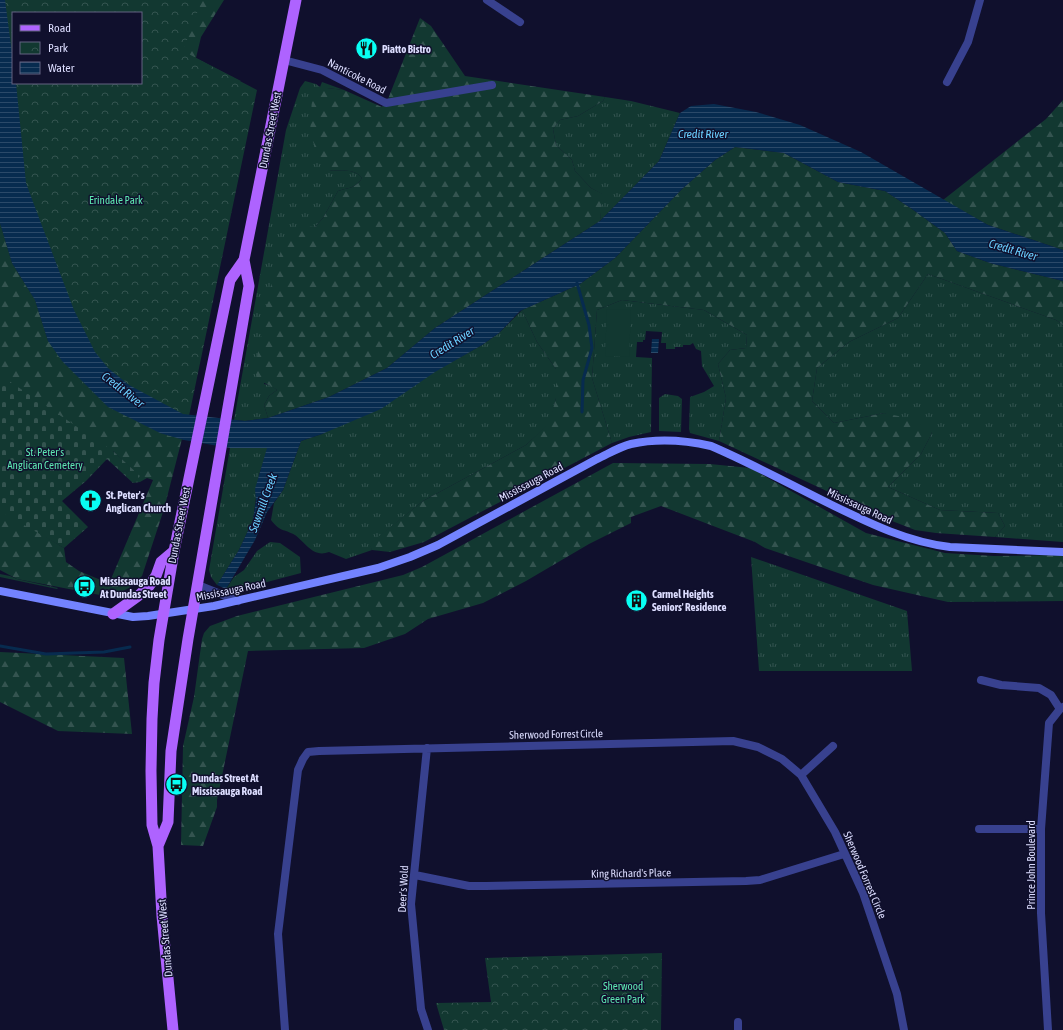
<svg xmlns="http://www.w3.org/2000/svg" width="1063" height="1030" viewBox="0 0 1063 1030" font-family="'Asap Condensed',sans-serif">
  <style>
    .grass { fill: url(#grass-tufts) }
    .forest { fill: url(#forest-firs); fill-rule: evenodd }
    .cemetery { fill: url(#cemetery-stones) }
    .park { fill: url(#park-crowns); fill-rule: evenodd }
    .pitch { fill: #123831 }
    .water { fill: url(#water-rules) }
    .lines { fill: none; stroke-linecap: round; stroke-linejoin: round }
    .stream { stroke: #072b4f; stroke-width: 3 }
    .minor { stroke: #38418f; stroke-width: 8 }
    .tertiary { stroke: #38418f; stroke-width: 8 }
    .secondary { stroke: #7383ff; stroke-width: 8 }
    .primary { stroke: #ae63ff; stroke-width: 11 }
    .labels { text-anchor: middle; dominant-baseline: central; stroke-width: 3; stroke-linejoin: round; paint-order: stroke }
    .poi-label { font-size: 11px; font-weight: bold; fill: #dcddff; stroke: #10102d; text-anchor: start }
    .street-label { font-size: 11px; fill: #dcddff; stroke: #10102d }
    .park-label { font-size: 11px; fill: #5ee9b2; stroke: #10102d }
    .water-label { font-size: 12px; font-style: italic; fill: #6acfff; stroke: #10102d }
  </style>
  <defs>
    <pattern id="grass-tufts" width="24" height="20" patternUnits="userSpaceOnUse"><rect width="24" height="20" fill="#123831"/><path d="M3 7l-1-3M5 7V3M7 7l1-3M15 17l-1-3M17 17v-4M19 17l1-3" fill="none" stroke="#345450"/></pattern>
    <pattern id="forest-firs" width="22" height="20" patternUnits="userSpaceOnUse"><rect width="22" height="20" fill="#123831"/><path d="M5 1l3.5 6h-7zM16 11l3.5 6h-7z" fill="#345450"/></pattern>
    <pattern id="cemetery-stones" width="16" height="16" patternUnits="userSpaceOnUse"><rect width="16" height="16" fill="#123831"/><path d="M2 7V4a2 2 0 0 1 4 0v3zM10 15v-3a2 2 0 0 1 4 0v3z" fill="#345450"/></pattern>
    <pattern id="park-crowns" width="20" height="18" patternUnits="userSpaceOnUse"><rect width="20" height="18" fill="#123831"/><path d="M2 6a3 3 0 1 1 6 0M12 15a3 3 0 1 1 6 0" fill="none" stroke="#345450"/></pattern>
    <pattern id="water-rules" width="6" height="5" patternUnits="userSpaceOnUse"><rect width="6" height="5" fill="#072b4f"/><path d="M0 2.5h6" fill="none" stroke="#2b4969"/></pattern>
  </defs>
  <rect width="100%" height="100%" fill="#10102d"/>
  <path class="grass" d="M305,81l11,3 4,3 2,-5 22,8 -17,-2 2,82c11,1 26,-2 33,8 -5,10 -15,10 -24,13l-15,27 -8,9 -17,1 -34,156 8,2 5,4 -8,6 -5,9 4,13 -23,3 -11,-1 52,-290 14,-42z
    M605,97l26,4 49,12 -21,48 -59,60 2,-27 -11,-6 -16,-17 -3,-11 -16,-15 -3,-16 7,-9 18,-4 25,-15z
    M928,274l128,46 7,5v217l-68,-5 10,-11 -7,-13 -58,-3 -52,-23 33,-33 11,-21 -48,-20 -50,10 -22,-22 5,-33 32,-26 49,-24z
    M622,300l82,10 43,25 -1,13 -16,2 -12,14 8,34 -7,43 -29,-8 -1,-4 1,-32 14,-5 10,-6 -12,-20 -1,-15 -5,-2 -3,-6 -3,2h-7v2h-8v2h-9v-6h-5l1,-11 -16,-1 -1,9h-2v2h-6l-1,15 16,1 -1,74 -22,5 -17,6 -20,-65 5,-68z
    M522,310l15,32 19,27v29l-6,25 -24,22 -103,56 -53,43 2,6 -26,9 -17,-7c-16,6 -23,-9 -34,-17 -12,-7 -14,-2 -24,-15l3,-17 9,-13 18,-49 21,-7 160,-89 17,-12z
    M665,394l13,2 4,3 -1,33 -22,-1v-33z
    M230,448h38l-9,27 -6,45 -14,30 -22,35 -6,-8 -2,-7z
    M270,542l10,1 20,14 1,16 -64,17 -11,-1 8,-12 10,-7 13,-19z
    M751,557l156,54 5,60h-153z
    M0,574l10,2 7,3 41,9 -1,1 -57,-12z"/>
  <path class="forest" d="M168,0h56l-23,37 -5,21 45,23 -54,15z
    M420,18l11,8 34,50 140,21 -2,4 -25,15 -18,4 -7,9 3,16 16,15 3,11 16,17 12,6 -3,27 -165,107 -48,40 -58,29 -61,21 -4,-13 5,-9 8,-6c-6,-5 -14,-7 -20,-11l-2,-10c5,-24 20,-129 39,-140 6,-3 15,-2 21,-2l8,-9 15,-27c9,-3 19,-3 24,-13 -7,-10 -22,-7 -33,-8l-9,-8 -10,-29 2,-35 15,-10 17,2 38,17 6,-8z
    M1063,100v150l-75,-25 -45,-25 103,-81z
    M735,147l49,6 54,29 47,9 27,18 33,24 12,18 33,12 73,18v44l-7,-5 -128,-46 -30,44 -49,24 -32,26 -5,33 22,22 50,-10 33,7 15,13 -11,21 -33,33 52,23 58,3 7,13 -10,11 -59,-4 -21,-3 -28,-11 -168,-78 7,-43 -8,-34 12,-14 16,-2 1,-13 -43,-25 -82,-10 -25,10 -5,68 20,65 -188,99 -34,10 -18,-2 -3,-6 54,-43 103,-56 23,-22 7,-25v-29l-19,-27 -15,-32 58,-26 35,-26 67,-69 33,-29z
    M0,223l12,40 23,37 13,41 112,92 22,6 -18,70 -22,67 -13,12 -16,8 -13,-1 -83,-16 -17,-9zM113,451l26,25 -6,7 7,-1 7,-4 6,2 -42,99 -3,4 -29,-12 -13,-9 -2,-14 -18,-11 13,-75z
    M613,463l97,1 40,4 116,65 79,20 49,3 69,-1v46l-115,1 -75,-17 -108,-37 -10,-6 -94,-36 -30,11v6l-42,21 -63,37 -43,22 -55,16 -23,15 -41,14 -116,3 -31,149v7l-14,39 -22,-1 2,-99 11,-49 8,-58 2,-6 6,-7 27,-10 166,-41 19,-8z
    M0,652l124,6 8,76 -74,-3 -58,-29z"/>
  <path class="cemetery" d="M0,375l113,76 27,25 -7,7 -26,-24 -21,22 -24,20 26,26 -24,21 -64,-37z"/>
  <path class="park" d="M0,0h202l-19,51 74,39 -73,350 -24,-7 -52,-26 -27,-25 -19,-21 -14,-20 -13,-41 -23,-37 -12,-40zM13,13h128v70h-128z
    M662,953l-1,77h-217l-8,-27 55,-1 -6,-44z"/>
  <path class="pitch" d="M607,309l24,1 -2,47 -24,-1z"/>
  <path class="water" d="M0,0h5l8,61v22h3l10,100 13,35 35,92 21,42 13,16 21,17 54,29 62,7 23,-3 61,-21 58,-29 48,-40 165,-107 59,-60 21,-48 11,-7 23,-2 42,8 44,13 61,27 127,73 75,25v31l-73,-18 -33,-12 -12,-18 -33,-24 -27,-18 -47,-9 -54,-29 -49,-6 -20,13 -33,29 -67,69 -35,26 -60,27 -21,22 -17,12 -47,27 -54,37 -59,25 -21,7 -18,49 -16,22 -12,28 -29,49 -9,-4 22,-35 14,-30 3,-19 -1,-12 12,-41h-37l-46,-8 -24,-7 -52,-26 -46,-46 -14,-20 -13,-41 -23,-37 -12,-40z
    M652,339h7l-1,14h-7z"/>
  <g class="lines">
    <path class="stream" d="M577,283l12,42 3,23 -9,32 -1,32
      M0,646l46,8 58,-2 26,-5"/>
    <path class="minor" d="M487,0l33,22
      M284,60l38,10 64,33 106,-18
      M947,82l21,-40 12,-42
      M981,680l20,5 38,3 12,7 9,14
      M427,748l-16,156 10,105 7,21
      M801,775l32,-29
      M979,829h62
      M415,875l54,11h17l260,-5 14,-1 84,-26
      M285,1030l-7,-96 20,-164 5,-11 5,-7 11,-1 414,-10 25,6 24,12 19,16 34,57 28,61 34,101 7,36
      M738,1030v-8
      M1048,1030l-7,-117v-84l8,-106 11,-14 3,-2"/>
    <path class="tertiary" d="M198,585l40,16"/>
    <path class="secondary" d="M0,591l133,26 15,-1 66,-10 164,-38 32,-11 28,-12 159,-86c11,-5 22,-12 34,-15 28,-6 53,-4 80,2 42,18 82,40 123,60 37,18 74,36 116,41l113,5"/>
    <path class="primary" d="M113,614l25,-18 11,-10 7,-10 5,-14 13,-11
      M158,846l10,-24 3,-71 17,-112 61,-353 -5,-26 52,-260
      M173,1030l-11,-114 -4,-70 -6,-21 -1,-54 1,-52 2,-36 5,-43 15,-89 56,-271 14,-20"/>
  </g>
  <defs>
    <symbol id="restaurant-disc" viewBox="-11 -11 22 22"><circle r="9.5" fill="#08fff4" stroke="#10102d"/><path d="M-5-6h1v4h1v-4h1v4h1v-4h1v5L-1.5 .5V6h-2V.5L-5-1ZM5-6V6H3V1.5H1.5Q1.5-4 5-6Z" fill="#111"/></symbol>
    <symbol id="church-disc" viewBox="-11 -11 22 22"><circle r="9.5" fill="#08fff4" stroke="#10102d"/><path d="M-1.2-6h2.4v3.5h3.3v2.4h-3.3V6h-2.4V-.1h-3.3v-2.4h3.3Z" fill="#111"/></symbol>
    <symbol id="bus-disc" viewBox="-11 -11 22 22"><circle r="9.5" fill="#08fff4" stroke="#10102d"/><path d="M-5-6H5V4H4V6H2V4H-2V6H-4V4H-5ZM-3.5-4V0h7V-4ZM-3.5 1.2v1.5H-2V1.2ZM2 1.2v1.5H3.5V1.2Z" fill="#111"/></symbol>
    <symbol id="building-disc" viewBox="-11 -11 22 22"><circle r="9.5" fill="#08fff4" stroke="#10102d"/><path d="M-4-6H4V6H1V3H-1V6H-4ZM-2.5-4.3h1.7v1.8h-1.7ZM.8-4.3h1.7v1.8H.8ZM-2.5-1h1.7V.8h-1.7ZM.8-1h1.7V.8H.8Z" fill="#111"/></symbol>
  </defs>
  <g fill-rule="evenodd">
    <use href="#restaurant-disc" x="354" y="36" width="25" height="25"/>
    <use href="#church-disc" x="78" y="488" width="25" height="25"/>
    <use href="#bus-disc" x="72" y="574" width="25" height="25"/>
    <use href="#building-disc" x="624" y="588" width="25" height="25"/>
    <use href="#bus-disc" x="164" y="772" width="25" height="25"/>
  </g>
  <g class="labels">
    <g class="poi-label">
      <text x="382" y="49">Piatto Bistro</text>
      <text x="106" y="495">St. Peter's<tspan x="106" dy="13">Anglican Church</tspan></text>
      <text x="100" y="581">Mississauga Road<tspan x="100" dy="13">At Dundas Street</tspan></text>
      <text x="652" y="594">Carmel Heights<tspan x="652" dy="13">Seniors' Residence</tspan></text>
      <text x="192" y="778">Dundas Street At<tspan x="192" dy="13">Mississauga Road</tspan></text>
    </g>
    <g class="street-label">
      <text transform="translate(357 76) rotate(27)">Nanticoke Road</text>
      <text transform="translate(270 130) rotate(-79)">Dundas Street West</text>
      <text transform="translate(531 482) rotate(-28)">Mississauga Road</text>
      <text transform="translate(860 506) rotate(25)">Mississauga Road</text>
      <text transform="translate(179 525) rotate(-79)">Dundas Street West</text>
      <text transform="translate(231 590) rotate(-12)">Mississauga Road</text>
      <text transform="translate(556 734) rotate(-1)">Sherwood Forrest Circle</text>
      <text transform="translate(1031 865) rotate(-90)">Prince John Boulevard</text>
      <text transform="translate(631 873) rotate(-1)">King Richard's Place</text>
      <text transform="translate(865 875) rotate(67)">Sherwood Forrest Circle</text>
      <text transform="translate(403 889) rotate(-87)">Deer's Wold</text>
      <text transform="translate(165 938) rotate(-95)">Dundas Street West</text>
    </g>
    <g class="park-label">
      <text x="116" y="200">Erindale Park</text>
      <text x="45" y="452">St. Peter's<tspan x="45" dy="13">Anglican Cemetery</tspan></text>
      <text x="623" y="986">Sherwood<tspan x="623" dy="13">Green Park</tspan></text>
    </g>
    <g class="water-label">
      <text x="703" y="134">Credit River</text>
      <text transform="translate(1013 250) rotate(16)">Credit River</text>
      <text transform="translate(452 343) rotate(-32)">Credit River</text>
      <text transform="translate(123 390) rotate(38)">Credit River</text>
      <text transform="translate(263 503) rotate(-70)">Sawmill Creek</text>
    </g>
  </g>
  <rect x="12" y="12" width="130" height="72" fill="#10102d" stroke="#626281"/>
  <rect x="20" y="25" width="20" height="6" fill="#ae63ff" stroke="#626281"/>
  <text x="48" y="32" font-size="12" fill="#dcddff">Road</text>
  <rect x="20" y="42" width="20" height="12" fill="url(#park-crowns)" stroke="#626281"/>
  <text x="48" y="52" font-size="12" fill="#dcddff">Park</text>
  <rect x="20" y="62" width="20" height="12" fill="url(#water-rules)" stroke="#626281"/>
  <text x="48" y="72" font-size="12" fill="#dcddff">Water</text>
</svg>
